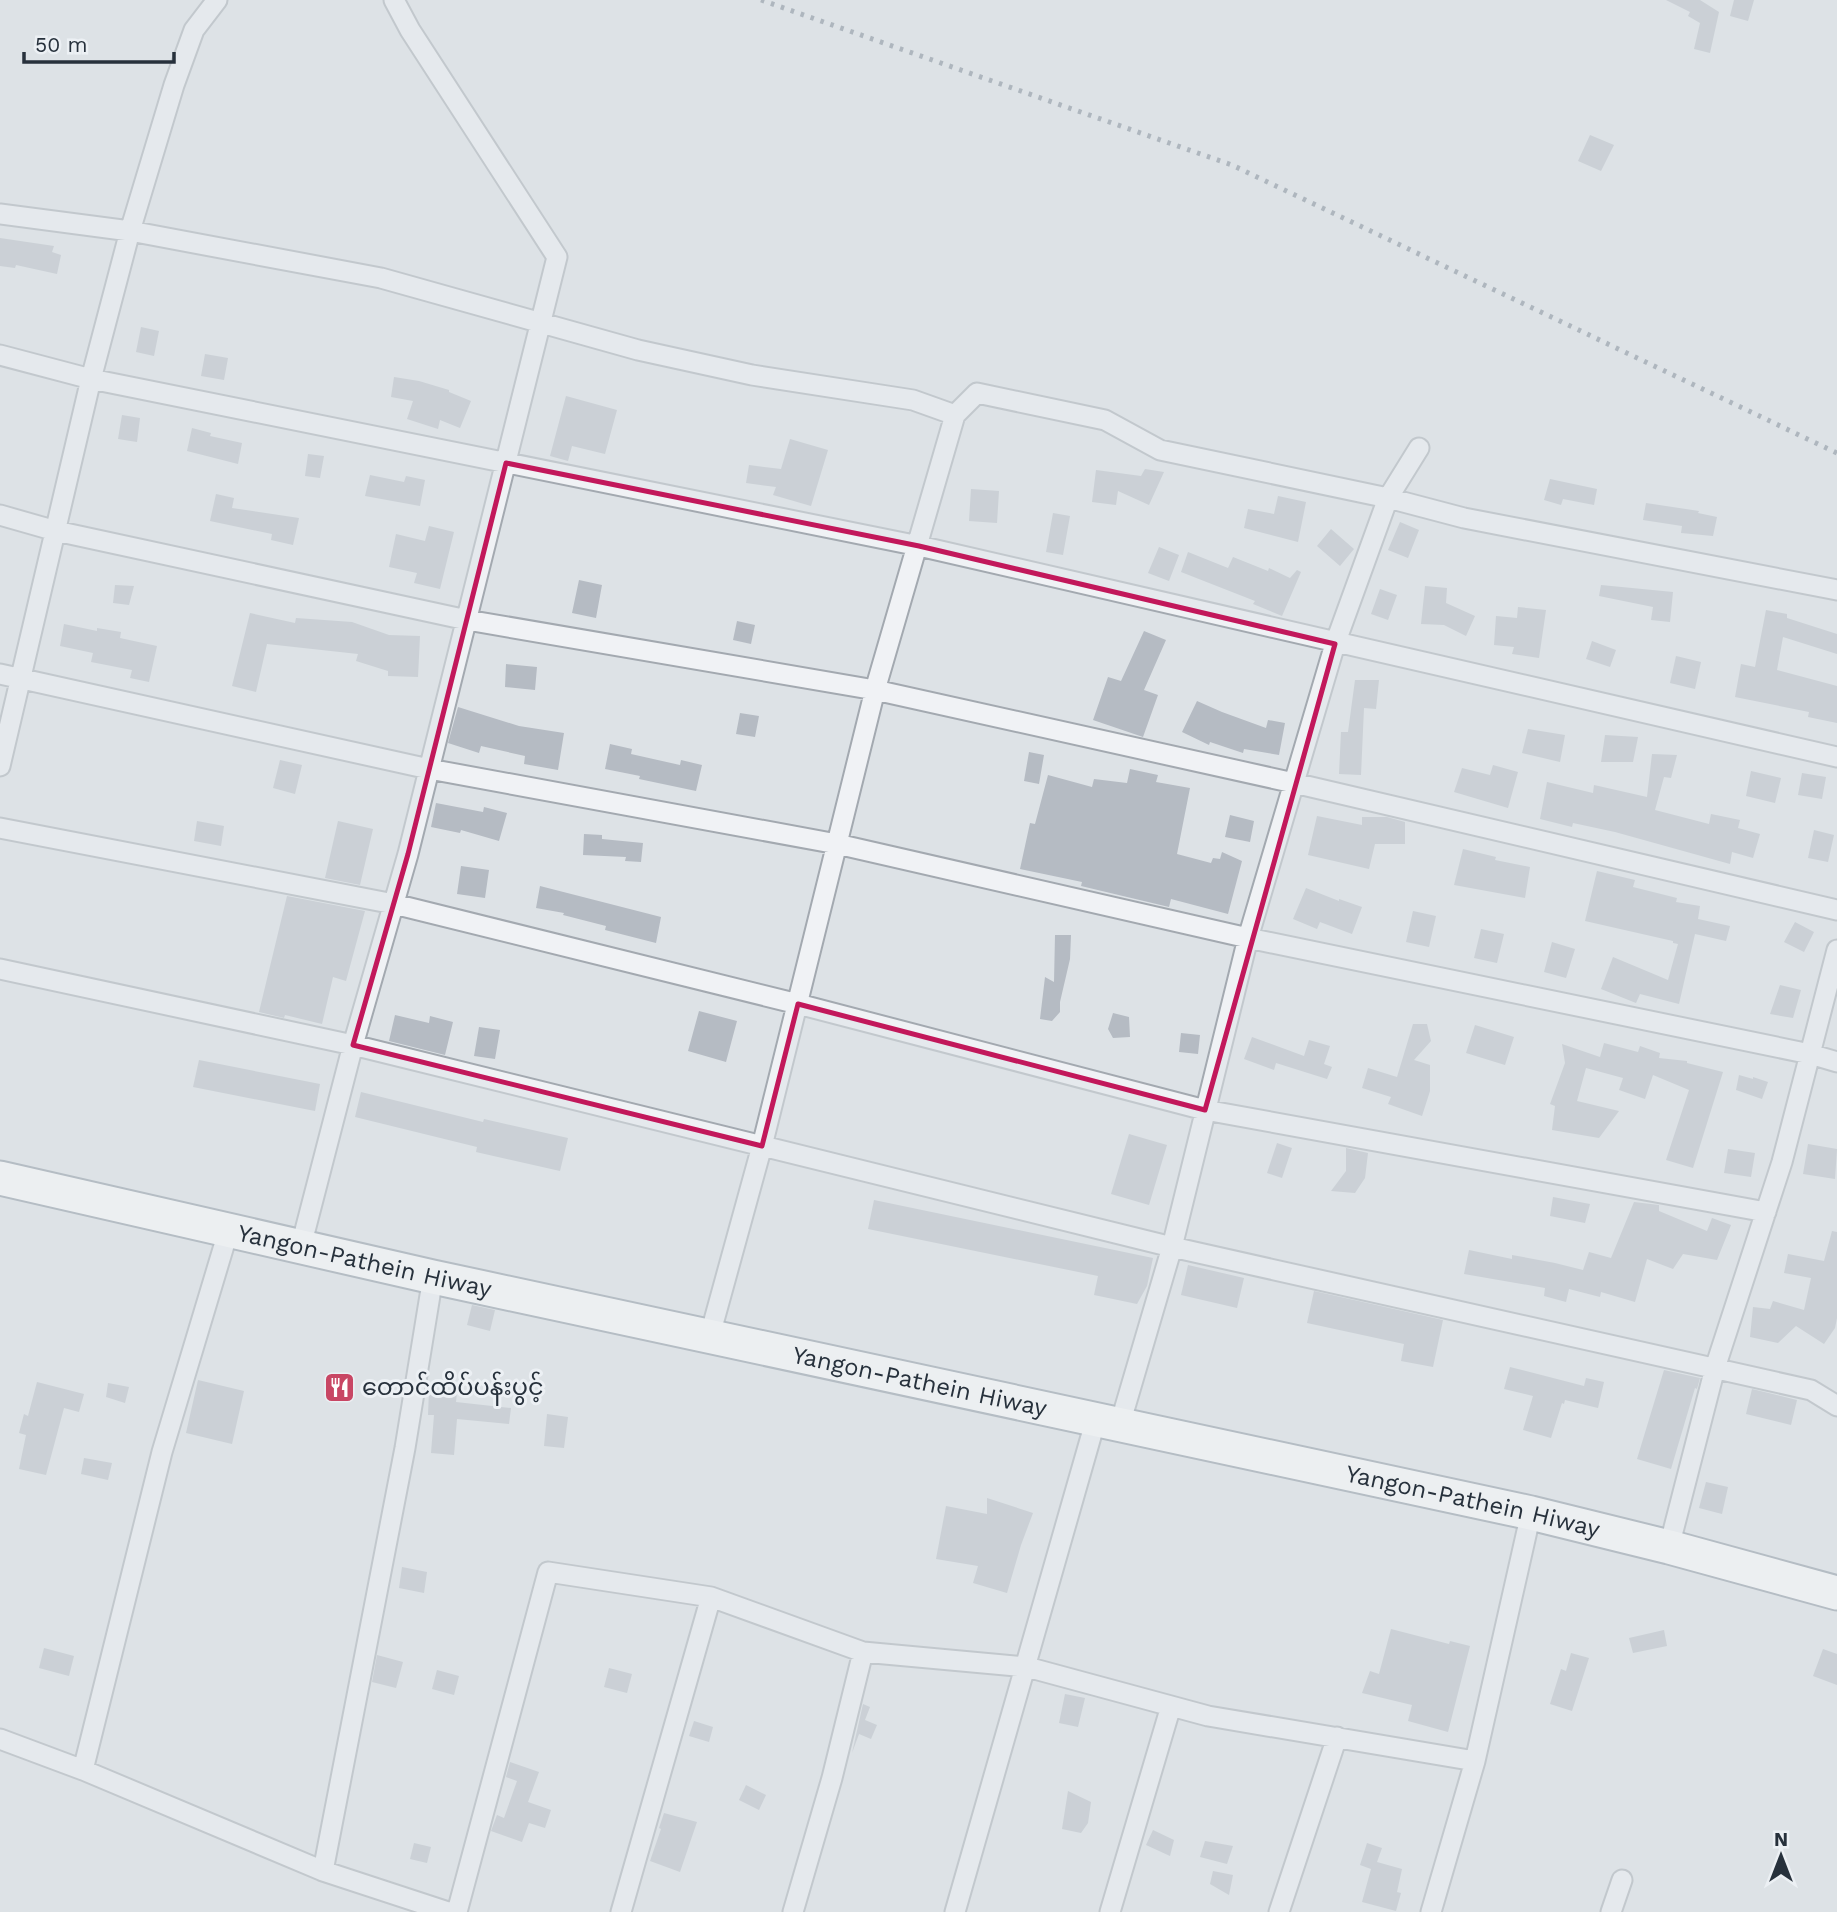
<svg xmlns="http://www.w3.org/2000/svg" width="1837" height="1912" viewBox="0 0 1837 1912" font-family="'Work Sans','Noto Sans Myanmar',sans-serif">
  <style>
    .building { fill: #b5bbc3 }
    .lines { fill: none; stroke-linecap: round; stroke-linejoin: round }
    .street-casing { stroke: #a3a9b0; stroke-width: 23 }
    .highway-casing { stroke: #85909c; stroke-width: 37 }
    .street { stroke: #f0f2f5; stroke-width: 19 }
    .highway { stroke: #fff; stroke-width: 33 }
    .rail { stroke: #77828f; stroke-width: 5; stroke-dasharray: 3.5 7; stroke-linecap: butt }
    .marked { fill: none; stroke: #c2185b; stroke-width: 5; stroke-linejoin: round }
    .labels { text-anchor: middle; dominant-baseline: central; stroke-width: 6; stroke-linejoin: round; paint-order: stroke }
    .street-label { font-size: 24px; fill: #27313c; stroke: #ecf0f4 }
    .poi-label { font-size: 24px; fill: #27313c; stroke: #ecf0f4; text-anchor: start }
  </style>
  <rect width="100%" height="100%" fill="#dde2e6"/>
  <path class="building" d="M1666,0h34l19,12 -9,41 -16,-4 6,-26 -12,-7 2,-4z
    M1734,0h20l-6,21 -18,-5z
    M1590,135l24,10 -13,26 -23,-10z
    M0,238l54,8 -2,6 9,3 -4,19 -41,-9 -1,3 -15,-2z
    M141,327l18,4 -5,25 -18,-4z
    M205,354l23,4 -4,22 -23,-4z
    M394,377l25,4 30,9v2l22,9 -11,27 -20,-8 -2,9 -31,-10 6,-18 -22,-4z
    M566,396l51,14 -12,44 -33,-8 -4,15 -18,-5z
    M122,415l18,3 -3,24 -19,-3z
    M192,428l19,5 -1,3 32,7 -4,21 -51,-13z
    M790,439l38,11 -17,56 -38,-11 3,-8 -30,-4 3,-18 32,4z
    M308,454l16,2 -4,22 -15,-2z
    M1145,469l19,3 -15,33 -31,-14 -2,14 -24,-3 4,-32 45,6z
    M370,475l34,7 2,-6 19,4 -5,26 -55,-10z
    M1550,479l47,10 -3,16 -31,-6 -2,6 -17,-5z
    M971,489l28,2 -2,32 -28,-2z
    M216,494l18,4 -2,10 67,10 -6,27 -22,-5 1,-6 -62,-13z
    M1278,496l28,6 -8,40 -54,-14 4,-19 26,5z
    M1646,503l53,8 -1,2 19,4 -4,19 -32,-3 1,-7 -39,-6z
    M1053,513l17,3 -7,39 -17,-3z
    M1400,522l19,8 -11,28 -20,-8z
    M429,526l25,6 -14,57 -26,-6 3,-10 -28,-6 7,-33 29,7z
    M1331,529l23,20 -14,17 -23,-20z
    M1159,547l20,8 -10,26 -21,-8z
    M1188,552l40,16 5,-11 35,14 1,-3 21,10 7,-8 4,2 -19,44 -29,-12 2,-3 -74,-29z
    M579,580l23,5 -6,33 -24,-5z
    M115,585l19,1 -5,19 -16,-2z
    M1601,585l72,7 -3,30 -19,-2 2,-13 -54,-11z
    M1425,586l22,2 -1,15 29,13 -9,20 -22,-11 -23,-1z
    M1380,589l17,6 -9,25 -17,-6z
    M1518,607l28,3 -7,48 -27,-4 2,-7 -20,-2 2,-29 21,2z
    M1766,610l21,4v4l50,16v20l-54,-17 -6,33 60,16v37l-29,-6 1,-5 -74,-15 6,-33 14,3z
    M250,613l45,10 1,-5 56,4 37,13 31,1 -2,41 -30,-1v-5l-32,-10 2,-7 -91,-10 -11,48 -24,-6z
    M737,621l18,4 -4,19 -18,-4z
    M64,624l33,7v-3l24,4 -1,6 37,8 -8,36 -19,-4 2,-8 -41,-8 2,-9 -33,-7z
    M1144,631l22,9 -22,50 14,5 -15,42 -50,-17 15,-43 13,4z
    M1592,641l24,9 -6,17 -24,-8z
    M1676,656l25,6 -6,27 -25,-6z
    M506,664l31,3 -2,23 -30,-3z
    M1355,680h24l-3,29 -12,-1 -3,67 -22,-1 2,-42h7z
    M1197,701l25,11 44,16 2,-8 17,3 -6,32 -35,-6 -1,4 -33,-11 -1,3 -27,-13z
    M458,707l61,19 45,7 -6,37 -34,-6 1,-8 -44,-10 -2,7 -31,-10z
    M740,713l19,3 -4,21 -19,-3z
    M1528,729l37,6 -5,27 -38,-9z
    M1605,735l33,2 -5,25h-32z
    M610,744l22,5 -1,5 49,11 1,-5 21,5 -6,26 -57,-12 1,-3 -35,-7z
    M1029,752l15,3 -5,29 -15,-3z
    M1652,754l25,1 -6,23 -7,-1 -9,33 54,14 2,-10 29,6 -2,8 22,6 -7,24 -21,-6 -2,12 -115,-32 -42,-9 -1,4 -32,-8 7,-37 46,11 1,-8 53,12z
    M280,760l22,5 -7,29 -22,-6z
    M1493,765l25,7 -10,36 -54,-16 8,-24 28,7z
    M1130,769l28,6 -2,7 34,6 -13,66 34,9 2,-5 7,1 2,-7 20,9 -14,53 -57,-15 -2,8 -88,-21 1,-4 -62,-13 10,-46 5,1 13,-49 44,12 2,-8 33,4z
    M1751,771l30,7 -6,25 -29,-7z
    M1802,773l24,4 -4,22 -24,-4z
    M436,803l47,9 1,-5 23,6 -8,28 -38,-11 -1,3 -29,-6z
    M1230,815l24,6 -4,21 -25,-5z
    M1317,816l45,9v-8h25l18,5v22h-30l-6,25 -61,-14z
    M197,821l27,5 -3,20 -27,-5z
    M338,821l35,8 -13,56 -35,-7z
    M1814,830l20,5 -6,27 -20,-4z
    M584,834l18,1v4l41,4 -2,19 -16,-1 1,-4 -43,-2z
    M1463,849l33,8 -1,3 35,7 -5,31 -71,-13z
    M461,866l28,4 -4,28 -28,-4z
    M1597,871l38,9 -2,7 44,11 -1,4 24,4 -2,13 32,7 -4,15 -31,-7 -16,70 -39,-10 -4,9 -35,-14 12,-32 55,23 10,-36 -5,-1v-2l-88,-20z
    M540,886l121,31 -5,26 -51,-13 1,-4 -43,-11 1,-2 -28,-5z
    M1306,888l33,13v-2l23,8 -10,27 -32,-12 -3,7 -24,-10z
    M287,896l78,15 -19,70 -13,-4 -11,47 -37,-9 -1,3 -25,-6z
    M1413,911l23,5 -7,31 -23,-5z
    M1795,922l19,10 -10,20 -20,-10z
    M1481,929l23,5 -7,29 -23,-5z
    M1055,935h16l-1,24 -10,43v10l-8,9 -12,-2 5,-42 9,5z
    M1552,942l23,7 -9,29 -22,-6z
    M1780,985l21,5 -8,28 -23,-4z
    M699,1011l38,10 -11,41 -38,-11z
    M1113,1013l16,4 1,20 -17,1 -5,-9z
    M395,1015l34,8 1,-7 23,6 -8,33 -56,-14z
    M1413,1024h14l4,17 -17,19 16,5v26l-8,25 -34,-12 3,-7 -29,-9 6,-20 29,9z
    M1475,1025l39,12 -9,28 -39,-12z
    M479,1027l21,3 -5,29 -21,-3z
    M1181,1033l19,2 -2,19 -19,-2z
    M1252,1037l52,19 5,-16 21,6 -6,18 8,3 -5,12 -51,-16 -2,7 -30,-11z
    M1604,1043l34,9 2,-6 20,7 -1,5 28,3v2l36,9 -30,96 -27,-8 23,-70 -36,-15 -8,24 -26,-9 4,-12 -37,-10 -9,33 42,10 -20,27 -47,-8 3,-24 -5,-2 15,-41 -3,-19 38,13z
    M199,1060l121,24 -5,27 -122,-24z
    M1739,1075l14,4v-2l15,5 -6,17 -26,-9z
    M361,1092l122,30 1,-3 84,19 -8,33 -84,-19 1,-5 -122,-30z
    M1129,1134l38,11 -18,60 -38,-11z
    M1277,1143l15,5 -10,30 -15,-5z
    M1808,1144l29,5 -2,30 -32,-5z
    M1346,1148l22,5 -3,25 -10,15 -24,-2 15,-20z
    M1728,1149l27,4 -4,24 -27,-4z
    M1553,1197l37,7 -5,19 -35,-7z
    M874,1200l279,58 -6,28 -10,18 -43,-9 4,-19 -230,-47z
    M1634,1202l25,3v6l48,20 5,-13 19,7 -14,35 -34,-6 -10,15 -26,-10 -12,43 -34,-10 -1,5 -31,-8 -3,13 -22,-6 1,-8 -81,-14 5,-24 43,9v-4l43,8 28,7 6,-18 22,6z
    M1832,1231l5,1v86l-2,10 -11,16 -28,-18 -18,17 -28,-6 3,-30 17,2 3,-8 31,9 7,-32 -27,-5 4,-19 36,7z
    M1188,1265l56,13 -7,30 -56,-13z
    M1314,1291l129,29 -10,47 -32,-6 3,-17 -97,-21z
    M472,1305l23,5 -5,21 -23,-6z
    M1510,1367l74,19 2,-8 18,4 -6,26 -33,-8 -1,4 -2,-1 -11,35 -28,-8 10,-34 -29,-7z
    M1664,1370l36,8 -3,11 -2,-1 -24,81 -34,-10z
    M198,1380l46,11 -12,53 -46,-11z
    M37,1382l47,12 -5,18 -15,-4 -18,67 -27,-6 7,-34 -7,-2 5,-19 4,2z
    M108,1383l21,4 -4,16 -19,-6z
    M1752,1389l45,11 -6,25 -45,-11z
    M429,1391l28,1 -1,10 55,6 -2,16 -52,-5 -3,36 -23,-2 3,-38h-6z
    M547,1414l21,3 -4,31 -20,-2z
    M84,1458l28,5 -4,17 -27,-6z
    M1706,1482l22,5 -6,27 -23,-6z
    M987,1498l46,15 -12,32 -14,48 -34,-10 5,-17 -42,-7 10,-53 41,8z
    M402,1567l25,5 -3,21 -25,-5z
    M1391,1629l58,15 1,-3 20,5 -22,86 -40,-11 4,-16 -50,-12 8,-22 9,3z
    M1664,1630l3,16 -34,7 -4,-15z
    M44,1648l30,8 -5,20 -30,-8z
    M1823,1649l14,5v31l-24,-9z
    M1571,1653l18,5 -17,53 -22,-7 11,-35 5,2z
    M377,1655l26,7 -7,26 -24,-6z
    M609,1668l23,6 -5,19 -23,-6z
    M437,1670l22,6 -5,19 -22,-6z
    M1065,1694l20,4 -7,29 -19,-4z
    M863,1704l7,3 -5,13 12,5 -6,14 -12,-5 -7,19z
    M694,1721l19,6 -4,15 -20,-6z
    M510,1762l29,10 -11,30 23,8 -6,18 -16,-5 -7,19 -31,-11 6,-16 7,3 13,-37 -11,-4z
    M746,1785l20,10 -7,15 -20,-10z
    M1068,1791l23,11 -3,21 -7,10 -19,-4z
    M664,1813l33,9 -17,50 -30,-11 11,-32 -2,-1z
    M1153,1830l21,10 -4,16 -24,-11z
    M1205,1841l28,5 -6,18 -27,-7z
    M414,1843l17,4 -4,16 -17,-4z
    M1367,1843l15,5 -5,14 25,7 -5,23 4,1 -5,18 -34,-9 9,-33 -11,-4z
    M1213,1871l20,4 -4,20 -19,-11z"/>
  <g class="lines">
    <defs>
      <path id="street" d="M0,214l130,17 251,47 257,72 114,25 161,25 42,15 22,-22 128,27 55,30 228,48 76,20 373,72
        M0,355l91,24 828,167 918,211
        M0,515l56,16 411,89 408,70 419,93 543,127
        M0,674l429,95 408,75 411,94 562,116 27,8
        M0,766l91,-387 39,-148 44,-146 20,-55 23,-30
        M0,828l394,76 404,100 407,106 561,102
        M0,969l353,76 819,202 639,143 26,16
        M301,1246l52,-201 55,-191 149,-597 -147,-227 -16,-30
        M710,1335l52,-189 113,-456 80,-275
        M1120,1424l52,-177 76,-309 87,-294 53,-146 31,-50
        M1669,1547l46,-179 67,-206 55,-212
        M0,1739l83,31 240,101 125,41
        M83,1770l79,-318 67,-223
        M323,1871l82,-423 28,-171
        M457,1912l91,-340 163,25 152,55 164,15 181,49 267,45
        M621,1912l90,-315
        M793,1912l39,-134 31,-126
        M955,1912l141,-493
        M1110,1912l61,-206
        M1279,1912l58,-175
        M1431,1912l44,-151 56,-248
        M1611,1912l11,-32"/>
      <g id="highway">
        <path id="s1" d="M0,1178l433,99 1098,236 138,34 168,46"/>
      </g>
    </defs>
    <use href="#street" class="street-casing"/>
    <use href="#highway" class="highway-casing"/>
    <use href="#street" class="street"/>
    <use href="#highway" class="highway"/>
    <path class="rail" d="M761,0l471,165 605,288"/>
  </g>
  <path d="M0 0H1837V1912H0ZM506,463l413,83 416,98 -130,466 -407,-106 -36,142 -409,-101 55,-191z" fill="#dde2e6" fill-opacity=".55" fill-rule="evenodd"/>
  <path class="marked" d="M506,463l413,83 416,98 -130,466 -407,-106 -36,142 -409,-101 55,-191z"/>
  <defs>
    <symbol id="restaurant-square" viewBox="-11 -11 22 22"><rect x="-9" y="-9" width="18" height="18" rx="4" fill="#c84664" stroke="#ecf0f4"/><path d="M-5-6h1v4h1v-4h1v4h1v-4h1v5L-1.5 .5V6h-2V.5L-5-1ZM5-6V6H3V1.5H1.5Q1.5-4 5-6Z" fill="#fff"/></symbol>
  </defs>
  <g fill-rule="evenodd">
    <use href="#restaurant-square" x="322" y="1370" width="35" height="35"/>
  </g>
  <g class="labels">
    <g class="street-label">
      <text stroke="none"><textPath href="#s1" startOffset="374">Yangon-Pathein Hiway</textPath></text>
      <text stroke="none"><textPath href="#s1" startOffset="942">Yangon-Pathein Hiway</textPath></text>
      <text stroke="none"><textPath href="#s1" startOffset="1508">Yangon-Pathein Hiway</textPath></text>
    </g>
    <g class="poi-label">
      <text x="362" y="1387">တောင်ထိပ်ပန်းပွင့်</text>
    </g>
  </g>
  <g transform="translate(1781 1856)" stroke="#ecf0f4" stroke-width="5" paint-order="stroke">
  <path d="M0-5L12 26L0 18L-12 26Z" fill="#27313c"/>
  <text y="-10" font-size="19" font-weight="bold" text-anchor="middle" fill="#27313c">N</text>
  </g>
  <path d="M24 52v10h150v-10" fill="none" stroke="#27313c" stroke-width="3.5"/>
  <text x="35" y="52" font-size="21" fill="#27313c" stroke="#ecf0f4" stroke-width="5" paint-order="stroke">50 m</text>
</svg>
